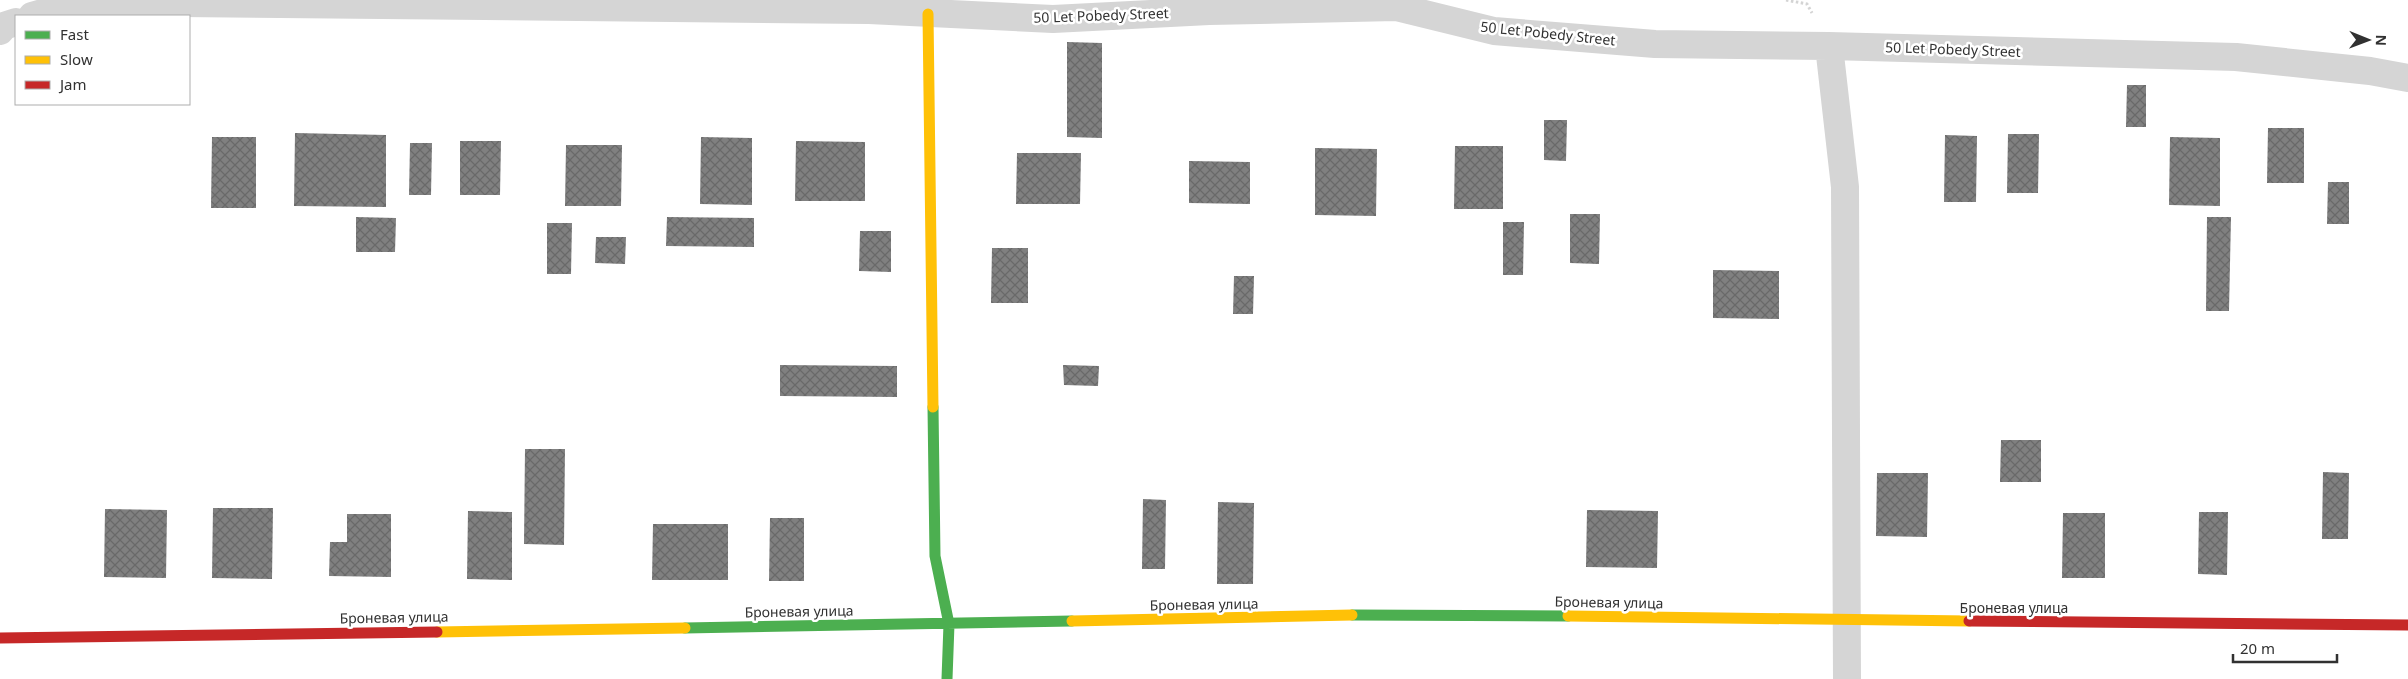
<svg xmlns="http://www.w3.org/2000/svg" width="2408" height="679" viewBox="0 0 2408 679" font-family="'Noto Sans',sans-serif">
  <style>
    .building { fill: url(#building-cross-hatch) }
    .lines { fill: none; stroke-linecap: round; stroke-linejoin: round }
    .path { stroke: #d4d4d4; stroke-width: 3; stroke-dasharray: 2.5 2.5; stroke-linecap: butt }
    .street { stroke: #d5d5d5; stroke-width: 28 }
    .fast { stroke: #4caf50; stroke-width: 11 }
    .slow { stroke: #ffc107; stroke-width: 11 }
    .jam { stroke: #c62828; stroke-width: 11 }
    .labels { text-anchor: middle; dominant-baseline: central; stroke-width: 5; stroke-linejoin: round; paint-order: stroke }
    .street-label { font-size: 14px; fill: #313131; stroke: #fff }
  </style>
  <defs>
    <pattern id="building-cross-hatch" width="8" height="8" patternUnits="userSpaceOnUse" patternTransform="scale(1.25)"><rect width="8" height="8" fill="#808080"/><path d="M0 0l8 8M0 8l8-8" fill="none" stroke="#696969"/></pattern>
  </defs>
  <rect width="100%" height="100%" fill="#fff"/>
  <path class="building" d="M1067,42l35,1v95l-35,-1z
    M2127,85h19v42h-20z
    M1544,120h23l-1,41 -22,-1z
    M2268,128h36v55h-37z
    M295,133l91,2v72l-92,-1z
    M2008,134h31l-1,59h-31z
    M1945,135l32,1 -1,66h-32z
    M212,137h44v71h-45z
    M701,137l51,1v67l-52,-1z
    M2170,137l50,1v68l-51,-1z
    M460,141h41l-1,54h-40z
    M796,141l69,1v59h-70z
    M410,143h22l-1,52h-22z
    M566,145h56l-1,61h-56z
    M1455,146h48v63h-49z
    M1315,148l62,1 -1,67 -61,-1z
    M1017,153h64l-1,51h-64z
    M1189,161l61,1v42l-61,-1z
    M2328,182h21v42h-22z
    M1570,214h30l-1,50 -29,-1z
    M356,217l40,1 -1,34h-39z
    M667,217l87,1v29l-88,-1z
    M2207,217h24l-2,94h-23z
    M1503,222h21l-1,53h-20z
    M547,223h25l-1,51h-24z
    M860,231h31v41l-32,-1z
    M596,237h30l-1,27 -30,-1z
    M992,248h36v55h-37z
    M1713,270l66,1v48l-66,-1z
    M1234,276h20l-1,38h-20z
    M780,365l117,1v31l-117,-1z
    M1063,365l36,1 -1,20 -34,-1z
    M2001,440h40v42h-41z
    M525,449h40l-1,96 -40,-1z
    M2323,472l26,1 -1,66h-26z
    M1877,473h51l-1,64 -51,-1z
    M1143,499l23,1 -1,69h-23z
    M1218,502l36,1 -1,81h-36z
    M213,508h60l-1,71 -60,-1z
    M105,509l62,1 -1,68 -62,-1z
    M1587,510l71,1 -1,57 -71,-1z
    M468,511l44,1v68l-45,-1z
    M2199,512h29l-1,63 -29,-1z
    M2063,513h42v65h-43z
    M347,514h44v63l-62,-1 1,-34h17z
    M770,518h34v63h-35z
    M653,524h75v56h-76z"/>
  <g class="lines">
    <path class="path" d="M1786,0l21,4 5,9"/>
    <path class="street" d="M32,16l48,-14 789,8 184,9 156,-8 187,-4 98,24 161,13 174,2 407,11 134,14 38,7
      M0,31l4,-5 12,-4
      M1829,46l16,141 2,492"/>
    <path class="fast" d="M933,407l2,149 14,68 -2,55
      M1352,615l216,1
      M685,628l387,-7"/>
    <path class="slow" d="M928,14l5,393
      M1568,616l401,5
      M1072,621l280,-6
      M437,632l248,-4"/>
    <path class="jam" d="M1969,621l439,4
      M0,638l437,-6"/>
  </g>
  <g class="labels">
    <g class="street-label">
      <text transform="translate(1101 15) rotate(-2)">50 Let Pobedy Street</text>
      <text transform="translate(1548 33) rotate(6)">50 Let Pobedy Street</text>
      <text transform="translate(1953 49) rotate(2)">50 Let Pobedy Street</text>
      <text transform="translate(1609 602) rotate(1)">Броневая улица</text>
      <text transform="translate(1204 604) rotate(-1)">Броневая улица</text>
      <text x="2014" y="607">Броневая улица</text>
      <text transform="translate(799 611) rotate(-1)">Броневая улица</text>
      <text transform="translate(394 617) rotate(-1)">Броневая улица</text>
    </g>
  </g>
  <rect x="15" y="15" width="175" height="90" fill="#ffffff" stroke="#adadad"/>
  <rect x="25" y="31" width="25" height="8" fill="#4caf50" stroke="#adadad"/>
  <text x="60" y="40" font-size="15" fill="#313131">Fast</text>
  <rect x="25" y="56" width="25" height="8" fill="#ffc107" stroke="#adadad"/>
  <text x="60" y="65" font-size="15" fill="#313131">Slow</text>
  <rect x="25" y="81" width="25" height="8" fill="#c62828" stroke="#adadad"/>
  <text x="60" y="90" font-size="15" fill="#313131">Jam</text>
  <g transform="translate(2368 40) rotate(91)" stroke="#ffffff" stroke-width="4" paint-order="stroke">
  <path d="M0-4L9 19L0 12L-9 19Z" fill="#313131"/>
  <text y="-8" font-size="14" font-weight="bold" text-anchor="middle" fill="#313131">N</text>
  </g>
  <path d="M2233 654v8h104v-8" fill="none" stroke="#313131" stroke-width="2.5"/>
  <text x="2240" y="654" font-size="15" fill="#313131" stroke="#ffffff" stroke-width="4" paint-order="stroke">20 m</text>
</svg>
